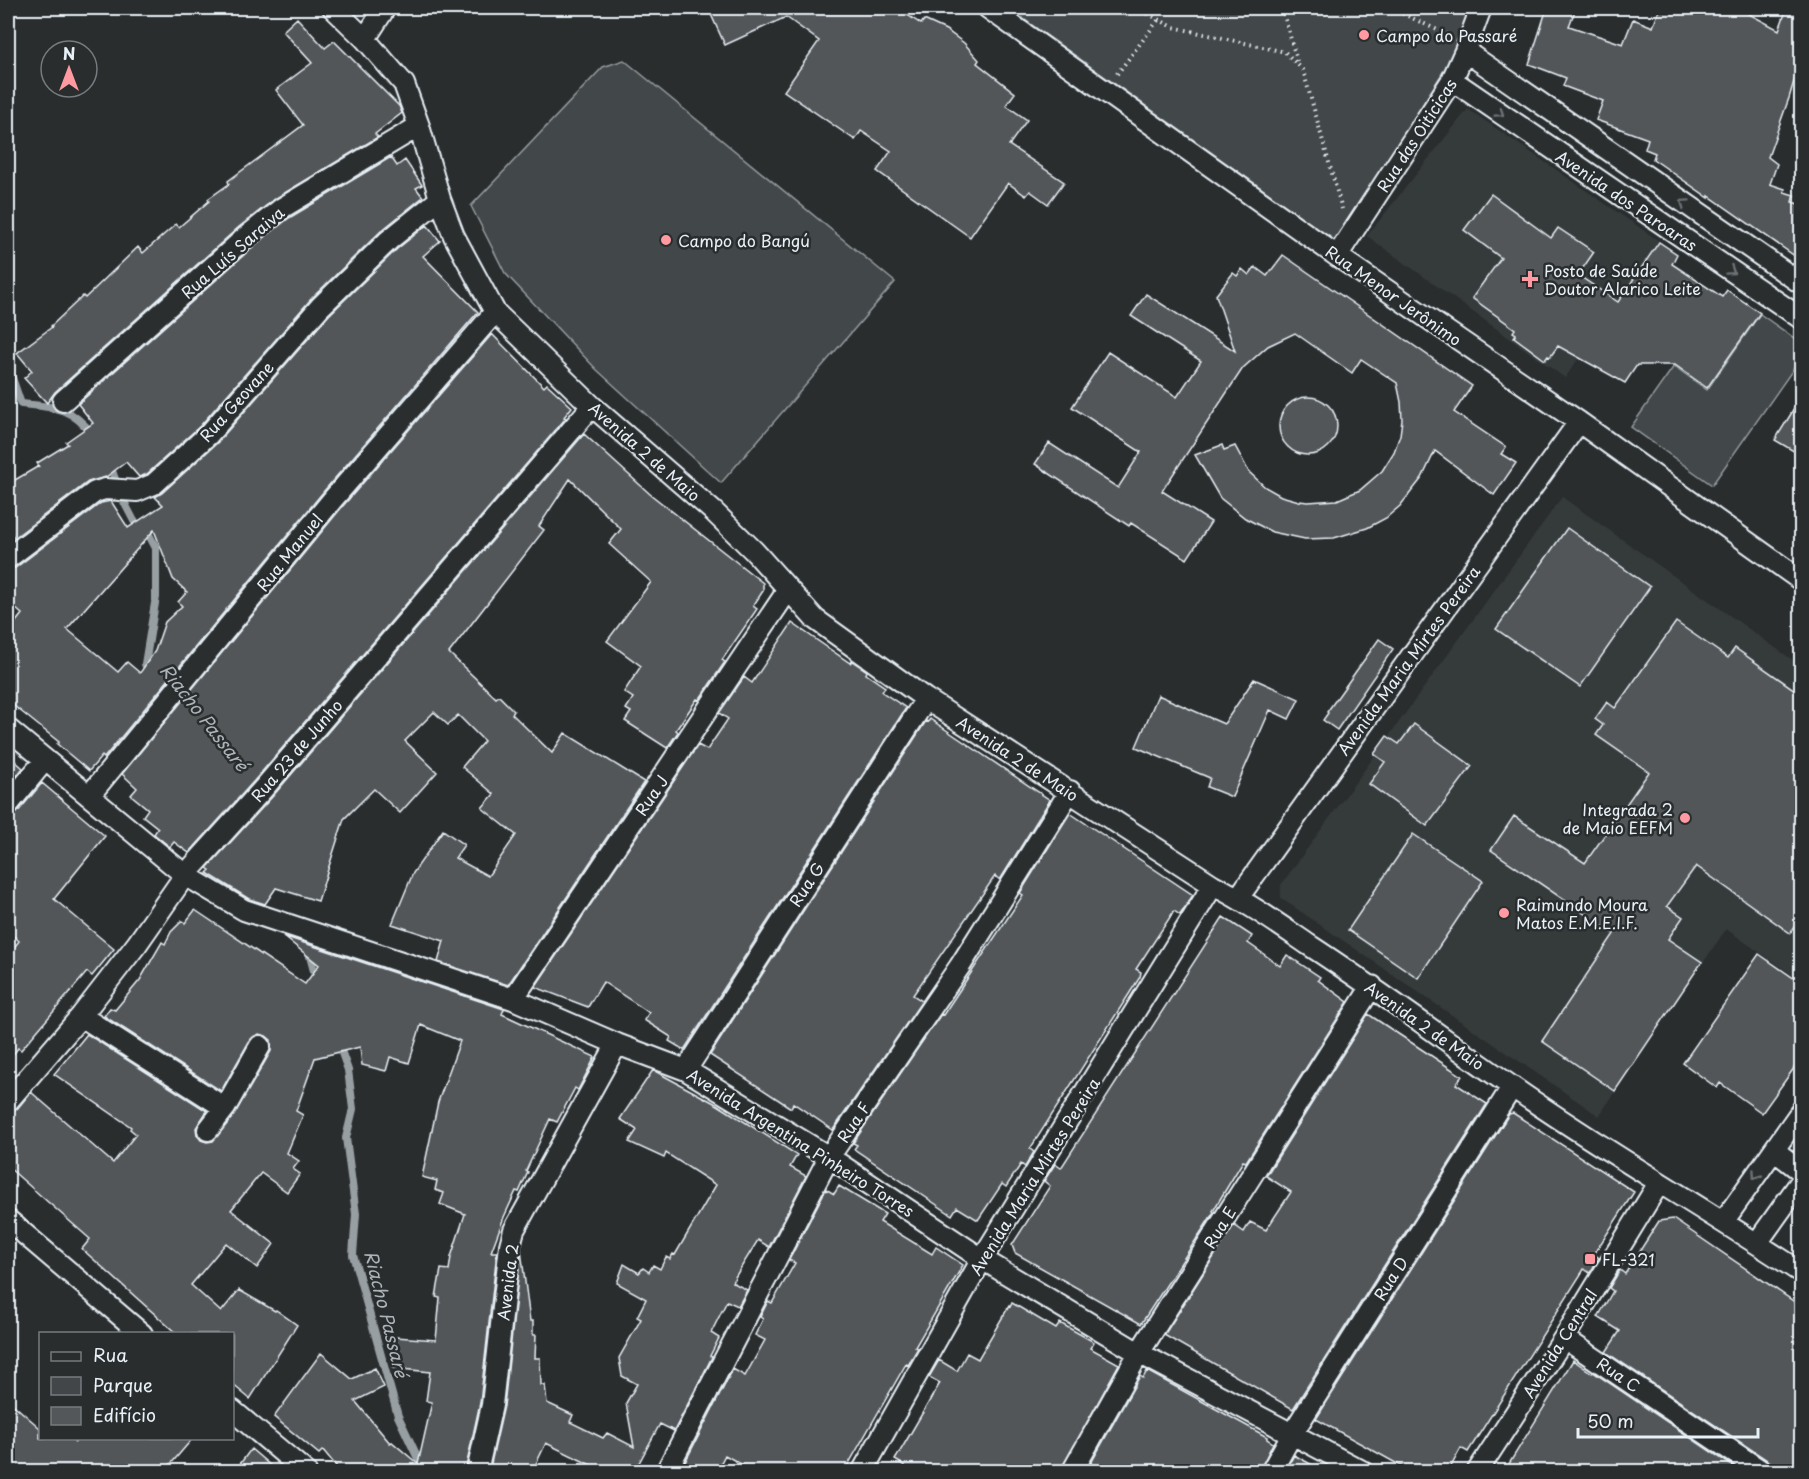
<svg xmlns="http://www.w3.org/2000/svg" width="1809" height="1479" viewBox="0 0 1809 1479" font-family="'Playpen Sans',sans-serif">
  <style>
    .built { fill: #363a3b }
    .green { fill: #424648; stroke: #959ca0; stroke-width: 1.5 }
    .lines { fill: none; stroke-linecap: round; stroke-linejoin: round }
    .stream { stroke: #989fa3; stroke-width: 8 }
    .building { fill: #535759; stroke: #e8f1f8; stroke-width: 1.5; fill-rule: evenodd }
    .minor-casing { stroke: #e8f1f8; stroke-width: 24 }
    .path { stroke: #e8f1f8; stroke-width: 4; stroke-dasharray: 1.5 4.5; stroke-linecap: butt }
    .minor { stroke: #2a2d2e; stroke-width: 20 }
    .oneway { stroke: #6c7275 }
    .poi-dot { fill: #ff9aa2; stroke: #2a2d2e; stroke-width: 2 }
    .labels { text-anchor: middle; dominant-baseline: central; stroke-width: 5; stroke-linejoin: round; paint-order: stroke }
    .poi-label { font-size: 16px; fill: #e8f1f8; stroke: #2a2d2e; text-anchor: start }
    .street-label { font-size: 16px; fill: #e8f1f8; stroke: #2a2d2e }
    .water-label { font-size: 18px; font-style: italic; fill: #acb3b9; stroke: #2a2d2e }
  </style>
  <rect width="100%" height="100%" fill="#2a2d2e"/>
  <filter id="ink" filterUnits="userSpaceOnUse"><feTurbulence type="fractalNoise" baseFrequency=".0167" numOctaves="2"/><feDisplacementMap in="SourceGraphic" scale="12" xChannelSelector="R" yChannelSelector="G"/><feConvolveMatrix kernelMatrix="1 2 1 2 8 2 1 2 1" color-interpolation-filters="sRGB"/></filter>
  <g filter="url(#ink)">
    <path class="built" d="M1468,109l191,132 -94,137 -198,-142z
      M1562,497l239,169v315l-75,-52 -127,187 -318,-218v-13z"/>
    <path class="green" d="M1008,8h463l-15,43 -119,191z
      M624,60l271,222 -174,201 -125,-114 -91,-96 -34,-67 132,-139z
      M1760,314l41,29v15l-89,127 -81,-58 43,-61 33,24z"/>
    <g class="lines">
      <path class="stream" d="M8,366l13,38c33,3 49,2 71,30
        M110,465l11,31 13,25 14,12 8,15v49l-11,67 4,10 35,41
        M308,949l9,33
        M338,1042l10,28 5,39 -7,29 10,76 -3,41 45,161 24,51"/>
    </g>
    <path class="building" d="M708,8h189l24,16 3,-4 22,10 18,13 15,17 -2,3 38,30 -9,12 21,15 -18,25 55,37 -16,22 -18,-13 -4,5 -18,-13 -38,54 -93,-66 14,-20 -30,-20 -6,9 -71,-49 35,-50 -33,-24 -61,28z
      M1547,8h29l-7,18 54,18 10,-25 20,8 7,-19h78l41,22 8,-22h15v47l-13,43 -21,59 9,7 -7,20 15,5 -1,3 10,3 -2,7 10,3v56l-93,-65v2l-56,-39 2,-6 -10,-4 3,-10 -52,-19 7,-19 -40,-15 3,-8 -37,-14z
      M297,18l28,30 9,-7 65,65 3,7 -27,21 3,3 -102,61 -37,29 -184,165 -8,11 -23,-25 8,-7 -15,-18 35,-26 -1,-1 32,-30 2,2 53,-51 5,6 33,-29 3,3 30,-26 -1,-2 21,-15 -1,-3 75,-56 -27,-35 36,-27 -29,-32z
      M391,157l6,9 8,-6 17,25 -6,3 7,9 -42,34 -69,67 -112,128 -53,48 -8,3 -13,-15 -20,15 -18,5 -74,56 -6,-11v-43l31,-18 -2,-3 31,-19 -2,-2 27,-19 -15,-19 177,-159 34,-27z
      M1491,194l60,44 7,-10 36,24 -16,23 40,27 41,-60 18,12 -5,10 50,33 5,-7 33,23 -53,75 -32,-23h-38l-12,18 -67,-37 -8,11 -2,-1 -3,4 -31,-23 2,-3 -3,-2 2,-3 -43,-31 29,-40 -37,-28z
      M427,225l13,16 -17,15 55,56 -154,179 -220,267 -2,-2 -13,15 -32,-27 2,-2 -51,-41v-69l14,-18 -14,-12v-32l7,-2 86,-65 10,-2 17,27 35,-23 -8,-8 7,-4 55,-50 112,-128 68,-66zM154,530l19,49 14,13 -9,10 4,4 -17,16 -10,29 -15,22 -13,-11 -9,10 -51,-43z
      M1283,255l189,131 -18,26 52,35 -5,7 15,9 -22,32 -59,-44 -13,27 -22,28 -14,12 -19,10 -33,10 -29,1 -33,-7 -27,-14 -25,-20 -25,-43 27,-10 2,5 11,-4 14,26 16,15 16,9 18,5 9,1 29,-2 23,-10 22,-19 12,-19 6,-17 2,-15 -1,-18 -4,-19 -36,-24 -9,14 -57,-40 -27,13 -25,22 -81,123 49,31 -24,37 -56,-36 -2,3 -94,-62 14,-21 69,45 23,-36 -69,-45 36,-55 69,45 24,-36 -70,-45 15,-22 89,57 -19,-56 17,-22 4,3 5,-7 7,6 6,-8 12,9z
      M492,334l52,53 3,-3 25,23 -8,10 2,1 -312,363 -65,72 -15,-11 -4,5 -16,-13 4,-6 -15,-12 5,-7 -17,-14 6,-7 -15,-14 220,-267z
      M1802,396v60l-27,-16z
      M1279 426a29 29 0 1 1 58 0a29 29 0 1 1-58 0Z
      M584,434l66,60 113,89v8l-10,15 4,3 -35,51 3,2 -26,38 -2,-1 -21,31 2,2 -11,16 -42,-27 6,-9 -5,-3 7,-11 -9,-6 17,-26 -34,-25 44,-59 -42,-38 12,-15 -51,-50 -31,47 5,4 -95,123 47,45 3,-2 15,15 -2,3 40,39 13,-20 79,49 -136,203 -70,-23 6,-21 -52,-17 21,-51 30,-43 21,15 -9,13 33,18 28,-41 -34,-27 12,-14 -32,-27 22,-26 -26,-26 -10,10 -14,-13 -29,29 32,31 -37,41 -26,-24 -30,30 -26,82 -42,-13 -11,16 -16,-5 -42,-26 3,-3 -3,-2 65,-71z
      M1567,528l83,59 -70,100 -84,-58z
      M1676,622l52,36 7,-10 67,47v221l-12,17 -94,-67 -29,40 16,11 -15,22 34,23 -87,129 -73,-50 72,-107 -123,-84 23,-34 71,47 64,-91 -53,-37 7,-10 -8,-6 12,-17 8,6z
      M792,623l58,40 2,-2 15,10 -1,3 19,13 -3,5 24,16 -222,342 -15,-9 2,-4 -27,-17 5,-7 -4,-3 -42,-28 -15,25 -53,-20 163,-242 9,5 21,-31 -9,-6 25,-36 8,6z
      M1379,639l14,10 -56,81 -14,-10 5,-7 -1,-1z
      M1254,679l45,20 -10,20 -19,-9 -38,87 -25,-10 3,-9 -74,-31 22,-52 66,29z
      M930,719l120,81 -50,80 -5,-4 -82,119 9,6 -89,129 -40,-27 -2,5 -81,-53 216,-334 2,1z
      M1414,724l58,42 -45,60 -58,-42 16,-22 -11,-8 13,-18 12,8z
      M8,755l15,13 -15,19z
      M42,783l63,53 -51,63 60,50 -22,27 -5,-4 -66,78 -3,-2 -10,13v-106l11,-14 -11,-10v-114l9,-4z
      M1070,813l123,82 -13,20 -6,-4 -38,58 5,3 -1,5 -110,172 4,3 -9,15 -4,-3 -15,23 -4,-3 -24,36 -21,-13 -5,8 -98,-66 3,-4 -4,-2 88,-129 2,1 80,-120 -3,-2z
      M1413,834l70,47 -65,97 -70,-48z
      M195,910l110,74 14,-19 -36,-29 221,73 -2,5 93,43 -17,33 -3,-2 -18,34 -7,-3 -24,52 2,1 -9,20 -3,-1 -12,26 -13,35h6l-17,151 -15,69h-124l-18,-22 -4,4 -45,-37 47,-64 31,26 23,-11 9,19 -29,14 35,42 2,-1 26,22 14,-62 -6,-1 4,-29 -37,-4 3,-31 40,3 4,-42 -4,-1 5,-28 8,1 2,-13 14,-43 -25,-10 4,-11 -9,-3 2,-9 -15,-4 16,-75 22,-61 -39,-16 -12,38 -19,-6 -4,14 -24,-6 -2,-18 -45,11 -19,53 7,4 -16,38 12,8 -6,8 7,5 -13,18 -26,-19 -30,37 43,34 -17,24 -31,-25 -35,42 30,27 18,-22 36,21 1,-1 21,15 -47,74 -18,-15v-50h-55l-95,-85 8,-10 -82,-72v-54l9,-4 14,-17 82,71 23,-29 -6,-5 1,-2 -77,-53 33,-40 120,77 -11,17 1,7 4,5 6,2 6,-1 21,-26 37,-64v-11l-5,-4 -7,-2 -9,6 -29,51 -117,-75 6,-8 5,2 25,-30 22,-38 3,2 6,-12 11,-11 3,2z
      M1223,917l29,19 -4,7 17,12 15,11 7,-11 33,22 -2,3 30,22 -102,160 -3,-1 -30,50 1,1 -73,112 -126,-71 -3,-8 38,-59 -6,-5 11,-17 6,4z
      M1759,954l43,30v73l-40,56 -42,-30 -3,5 -34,-25z
      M1368,1014l94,62 -6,8 31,20 -194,305 -129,-74 70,-110 10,7 6,-10 16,8 25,-38 -25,-16z
      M653,1070l65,35 79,50 -7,12 16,9 -37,71 -11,-7 -26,42 15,8 -9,16 -11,-5 -16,32 8,5 -9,18 2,1 -38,74 -14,-7 -26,48h-29l-59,-29 -14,29h-43l15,-66 17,-156 9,71h3v14h3l-1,23h5l1,27h4l2,18 26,12 -3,7 33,16 4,-5 27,14 -8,-44 11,-19 -15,-8 -3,-18 22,-39 -4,-2 9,-18 -29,-16 7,-19 15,9 4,-5 6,4 4,-7 7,4 6,-12 4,2 3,-5 2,1 41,-70 -50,-32 -2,5 -35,-16 8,-12 -17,-11z
      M1513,1113l121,79 -40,62 5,4 -9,15 -6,-4 -1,2 -115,181 -7,-4 -13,24h-36l-96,-53 193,-305z
      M839,1186l46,28 -5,8 52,32 4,-7 27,18 -48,82 3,1 -10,17 -2,-1 -62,108h-89l-30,-17 -9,17h-36l53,-103 12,7 20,-36 -10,-5 8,-16 -3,-2 8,-16 4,2 23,-40 -6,-3 37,-71 8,5z
      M1673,1219l129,88v165h-27l-5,-10 -164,-110 14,-21 -22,-14 15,-26 -4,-3 11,-18 5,4 34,-53z
      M1012,1303l44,26 4,-6 34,19 -4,6 29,16 -59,108h-159l3,-7 -9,-5 45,-77 -11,-6 10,-17 18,11 10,-18 11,6 31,-53 1,1z
      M1573,1360l19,13 1,-1 148,100h-237z
      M1147,1371l120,66v2l6,4 -14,29h-173l54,-96 3,2z
      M8,1400l32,28v10h31l4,4 4,-4h114l-29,34h-156z
      M251,1449l27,23h-44z
      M1294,1455l31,17h-40z"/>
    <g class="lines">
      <defs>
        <path id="minor" d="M333,8l32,31 39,45 15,42 21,73 14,37 41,76 97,94 121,105 41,40 61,68 111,80 287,186c34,17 65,39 96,60 69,45 135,94 202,141 94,66 195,123 291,187
          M988,8l349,248 242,166 223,159
          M365,39l20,-31
          M1465,51l337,233
          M1452,80l350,239
          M1337,256l115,-176 13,-29 16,-43
          M63,401l184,-165 35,-28 137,-82
          M8,558l87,-66 10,-3 32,2 17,-7 55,-50 111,-127 69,-67 51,-41
          M8,729l177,146 59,35 269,89 104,45 69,26 143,87 153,102 157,94 225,119
          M89,796l244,-297 162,-187
          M8,805l37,-45
          M1238,898l341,-476
          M513,999l275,-409
          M81,1016l144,92
          M686,1070l240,-371
          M8,1101l73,-85 56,-72 48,-69 78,-86 329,-383
          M208,1130l17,-22 35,-62
          M1774,1150l28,22
          M8,1220l134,114
          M1723,1222l79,-112
          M1757,1243l45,-63
          M1564,1338l199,134
          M232,1410l74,62
          M477,1472l15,-67 18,-160 4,-15 103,-186
          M666,1472l163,-315 131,-191 110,-175
          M862,1472l120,-213 231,-374
          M1072,1472l67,-119 233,-367
          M1271,1472l21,-38 220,-347
          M1477,1472l87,-134 95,-155"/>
      </defs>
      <use href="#minor" class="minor-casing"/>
      <path class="path" d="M1137,8l36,19 112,25 18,18 39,139
        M1282,8l15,53
        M1397,11l51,24
        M1117,74l42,-55"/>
      <use href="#minor" class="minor"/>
    </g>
    <defs><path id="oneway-chevron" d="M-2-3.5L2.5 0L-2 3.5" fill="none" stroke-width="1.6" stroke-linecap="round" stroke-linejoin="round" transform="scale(1.5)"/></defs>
    <g class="oneway">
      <use href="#oneway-chevron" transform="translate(1500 113) rotate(34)"/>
      <use href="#oneway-chevron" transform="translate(1684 203) rotate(-145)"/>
      <use href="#oneway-chevron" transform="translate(1731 271) rotate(34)"/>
      <use href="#oneway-chevron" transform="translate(1756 1175) rotate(125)"/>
    </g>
  </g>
  <g class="poi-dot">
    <circle cx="1364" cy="35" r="6"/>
    <circle cx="666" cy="240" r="6"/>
    <path d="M1527 270h6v6h6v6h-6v6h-6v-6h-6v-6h6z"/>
    <circle cx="1685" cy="818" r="6"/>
    <circle cx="1504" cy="913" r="6"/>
    <rect x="1584" y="1253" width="12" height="12" rx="3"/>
  </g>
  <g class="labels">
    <g class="poi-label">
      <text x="1376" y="35">Campo do Passaré</text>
      <text x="678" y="240">Campo do Bangú</text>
      <text x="1544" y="270">Posto de Saúde<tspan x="1544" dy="18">Doutor Alarico Leite</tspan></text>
      <text x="1673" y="809" text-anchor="end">Integrada 2<tspan x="1673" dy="18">de Maio EEFM</tspan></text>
      <text x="1516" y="904">Raimundo Moura<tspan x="1516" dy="18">Matos E.M.E.I.F.</tspan></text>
      <text x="1602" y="1259">FL-321</text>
    </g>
    <g class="street-label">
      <text transform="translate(1416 135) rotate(-57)">Rua das Oiticicas</text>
      <text transform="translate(1627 200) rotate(34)">Avenida dos Paroaras</text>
      <text transform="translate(232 252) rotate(-41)">Rua Luís Saraiva</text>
      <text transform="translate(1394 295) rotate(35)">Rua Menor Jerônimo</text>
      <text transform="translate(236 401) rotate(-48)">Rua Geovane</text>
      <text transform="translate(645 451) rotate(41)">Avenida 2 de Maio</text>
      <text transform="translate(289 552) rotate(-51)">Rua Manuel</text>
      <text transform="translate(1408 660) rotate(-54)">Avenida Maria Mirtes Pereira</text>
      <text transform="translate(296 750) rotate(-49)">Rua 23 de Junho</text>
      <text transform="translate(1018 758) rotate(33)">Avenida 2 de Maio</text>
      <text transform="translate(651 795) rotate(-56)">Rua J</text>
      <text transform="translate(806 884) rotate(-57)">Rua G</text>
      <text transform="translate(1425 1025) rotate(35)">Avenida 2 de Maio</text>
      <text transform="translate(853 1122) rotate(-56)">Rua F</text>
      <text transform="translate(801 1142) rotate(32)">Avenida Argentina Pinheiro Torres</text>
      <text transform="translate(1034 1176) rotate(-58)">Avenida Maria Mirtes Pereira</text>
      <text transform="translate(1219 1227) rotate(-58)">Rua E</text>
      <text transform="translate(1390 1278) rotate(-58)">Rua D</text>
      <text transform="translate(507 1282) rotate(-83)">Avenida 2</text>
      <text transform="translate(1559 1343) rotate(-58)">Avenida Central</text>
      <text transform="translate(1619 1374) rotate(34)">Rua C</text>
    </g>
    <g class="water-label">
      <text transform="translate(205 717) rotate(52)">Riacho Passaré</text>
      <text transform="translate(387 1314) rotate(76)">Riacho Passaré</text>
    </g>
  </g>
  <rect width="1809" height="1479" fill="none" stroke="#2a2d2e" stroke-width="30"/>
  <rect x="15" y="15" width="1779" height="1449" fill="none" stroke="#e8f1f8" stroke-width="2" filter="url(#ink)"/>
  <rect x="39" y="1332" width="195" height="108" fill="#2a2d2e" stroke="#767b7f" stroke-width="1.5"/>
  <rect x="51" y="1352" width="30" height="9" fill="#2a2d2e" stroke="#767b7f" stroke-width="1.5"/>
  <text x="93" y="1362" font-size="18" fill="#e8f1f8">Rua</text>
  <rect x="51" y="1377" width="30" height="18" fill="#424648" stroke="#767b7f" stroke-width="1.5"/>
  <text x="93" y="1392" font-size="18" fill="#e8f1f8">Parque</text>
  <rect x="51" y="1407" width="30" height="18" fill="#535759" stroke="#767b7f" stroke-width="1.5"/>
  <text x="93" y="1422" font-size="18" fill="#e8f1f8">Edifício</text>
  <g transform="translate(69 69)"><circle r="28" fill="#2a2d2e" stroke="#767b7f" stroke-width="1.5"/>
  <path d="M0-4.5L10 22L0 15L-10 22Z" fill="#ff9aa2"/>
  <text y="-9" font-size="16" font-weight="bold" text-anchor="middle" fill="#e8f1f8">N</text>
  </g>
  <path d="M1578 1428v9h180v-9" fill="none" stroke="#e8f1f8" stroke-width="3"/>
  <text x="1587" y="1428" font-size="18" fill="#e8f1f8" stroke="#2a2d2e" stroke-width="4.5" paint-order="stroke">50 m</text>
</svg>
